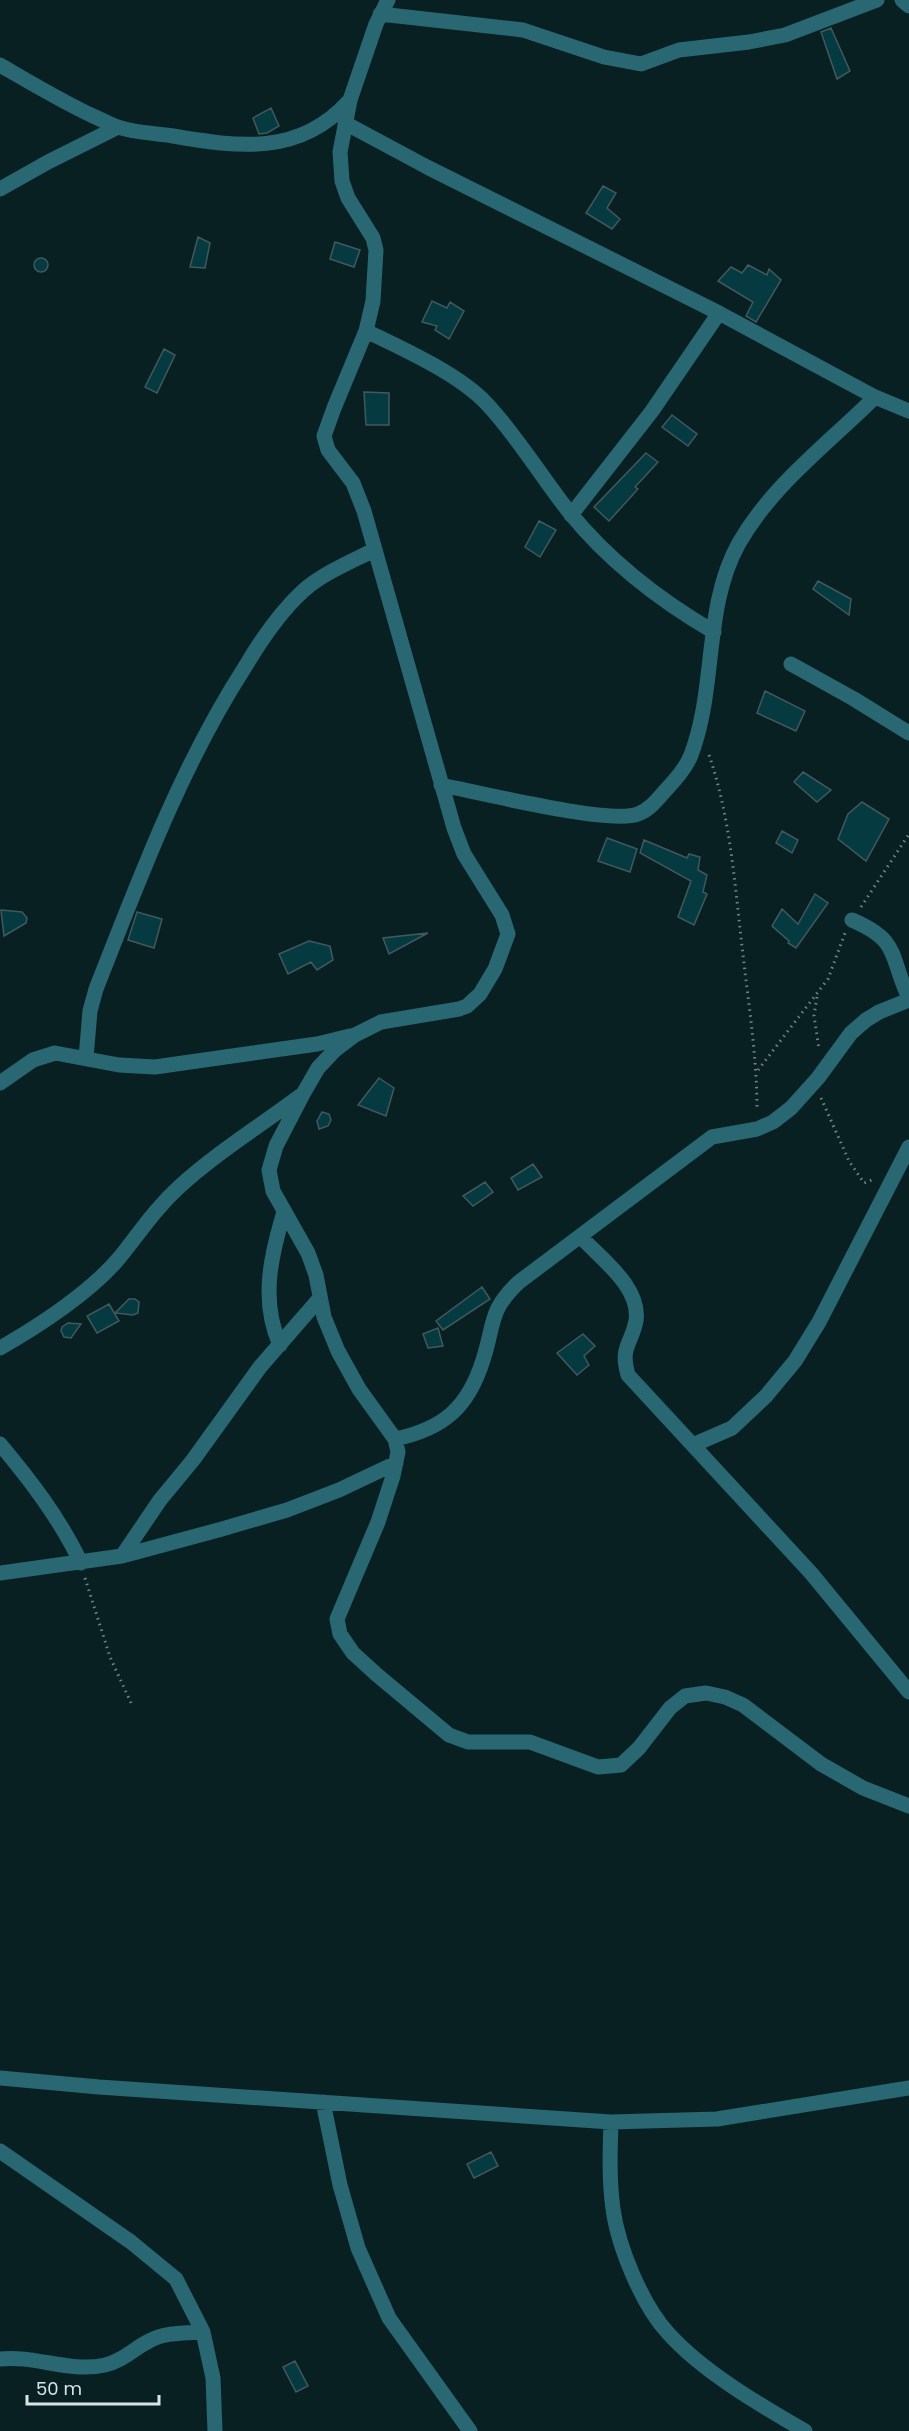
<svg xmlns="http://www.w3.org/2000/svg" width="909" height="2431" viewBox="0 0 909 2431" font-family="Poppins,sans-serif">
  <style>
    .building { fill: #063a41; stroke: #41585d; stroke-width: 1.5 }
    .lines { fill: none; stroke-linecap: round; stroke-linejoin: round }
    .path { stroke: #718386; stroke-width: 3; stroke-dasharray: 1.5 4.5; stroke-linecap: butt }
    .minor { stroke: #296872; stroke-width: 15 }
  </style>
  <rect width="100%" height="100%" fill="#092023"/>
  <path class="building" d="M831,28l19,43 -13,8 -16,-47z
    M271,108l8,18 -12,7 -8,1 -6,-16z
    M603,186l13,7 -9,15 13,11 -8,10 -26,-16z
    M198,237l12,6 -5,25 -15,-1z
    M335,242l25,8 -6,17 -24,-8z
    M34 265a7 7 0 1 1 14 0a7 7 0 1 1-14 0Z
    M748,265l19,10 2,-6 12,11 -25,42 -10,-6 7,-14 -35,-21 13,-14 11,6z
    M432,301l15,7 3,-6 14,9 -15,28 -14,-9 2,-4 -15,-4z
    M164,349l11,6 -18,38 -12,-6z
    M364,392l25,1v32h-23z
    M672,415l25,19 -9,12 -26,-19z
    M646,453l12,9 -23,25 3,2 -29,32 -15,-14z
    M539,521l17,9 -16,27 -15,-10z
    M818,581l33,18 -2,16 -36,-26z
    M765,691l40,20 -9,20 -39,-18z
    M803,772l28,18 -14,12 -23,-20z
    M862,802l27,17 -23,42 -28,-22 10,-25z
    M782,831l16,9 -6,13 -16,-10z
    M607,838l30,11 -7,23 -32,-11z
    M644,840l43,18 2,-4 11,3 -2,13 9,5 -4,17 4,2 -13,31 -16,-8 13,-36 -51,-28z
    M815,894l13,9 -32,45 -8,-5 1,-2 -17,-15 10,-17 16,15z
    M1,910l21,2 5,6 -1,5 -22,13z
    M137,912l25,7 -8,29 -26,-8z
    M428,933l-39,21 -6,-16z
    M309,941l21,5 3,14 -16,10 -6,-8 -23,12 -9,-20z
    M379,1078l15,10 -8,28 -28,-11z
    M322,1112l7,2 2,6 -3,6 -9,3 -2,-8z
    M533,1164l9,13 -24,13 -7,-12z
    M485,1182l8,10 -20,14 -10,-10z
    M482,1287l8,12 -47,31 -7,-9z
    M129,1299h6l4,3 -1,11 -5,2 -18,-2z
    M109,1304l10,17 -22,12 -10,-17z
    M68,1323l13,1 -10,14 -7,-1 -3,-6 1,-4z
    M438,1328l5,18 -15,2 -5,-14z
    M583,1334l12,12 -11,10 5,9 -12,10 -20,-22z
    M491,2152l7,14 -24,12 -7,-14z
    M295,2361l13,25 -12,6 -13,-25z"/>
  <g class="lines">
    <path class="path" d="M709,755c22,64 26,133 34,200 6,52 14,103 14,156
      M861,907l48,-73
      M817,997l-3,19 5,33
      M758,1070l70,-91 17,-46
      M821,1098l28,63 15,22 10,-4
      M85,1578l25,79 21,46"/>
    <path class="minor" d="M388,0l-12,24 -26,76 -10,52 2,29 6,17 25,40 3,12 -3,51 -7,30 -32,77 -10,28 4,14 25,33 11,28 90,317 10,26 38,61 6,19 -13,35 -15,25 -13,12 -8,3 -78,13 -26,13 -20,15 -17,18 -15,26 -27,52 -7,24 4,21 35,62 8,22 8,42 14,34 21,38 36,50 3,13 -5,24 -15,46 -41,97 3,15 13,19 23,21 73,61 19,7h62l68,25 23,-2 18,-17 31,-40 15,-12 21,-3 19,4 18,8 78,59 42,24 46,18
      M902,0l7,6
      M380,14l143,16 81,27 37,7 38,-14 70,-8 36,-7 92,-35
      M0,65c31,18 61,36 93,51 8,3 17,9 25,11 17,6 37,6 55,9 65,11 126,20 175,-34
      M345,123l82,44 292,146 156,84 34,14
      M0,189l48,-27 70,-35
      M366,331c37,18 93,43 121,73 31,33 55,74 83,109 39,48 91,88 144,119
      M571,515l81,-104 67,-98
      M791,664l63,35 55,34
      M441,785c37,7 168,40 197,29 11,-4 19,-14 27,-23 10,-11 21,-23 26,-36 26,-68 12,-148 48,-212 33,-58 90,-100 136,-146
      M852,920c49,21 37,36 57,78
      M86,1058l4,-47 6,-22c43,-109 85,-223 149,-322 16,-27 35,-55 58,-76 20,-18 48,-29 71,-41
      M0,1083l33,-23 22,-7 64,12 36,2 162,-23 33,-8
      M581,1237c20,22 60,50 55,84 -5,24 -16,26 -8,54l183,198 98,119
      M280,1345c-20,-44 -9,-90 4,-133
      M0,1348c39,-22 92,-57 120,-91 20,-25 35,-48 59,-70 37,-34 81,-61 121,-91
      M395,1439c48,-10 73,-31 88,-79 12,-36 5,-49 36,-78l193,-145 45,-8 16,-7 18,-14 27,-30 33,-45 15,-13 13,-8 30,-12
      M0,1444c31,37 60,75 81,119
      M693,1445l39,-17 34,-32 29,-35 24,-39 90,-175
      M122,1556l38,-56 33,-40 67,-93 60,-69
      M0,1573l122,-17 100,-27 65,-19 52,-20 57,-27
      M0,2078l99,9 512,35 106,-3 192,-31
      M323,2102l17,83 18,63 31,70 81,113
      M611,2122c-1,29 -2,58 2,87 5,37 29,96 55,124 35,39 92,72 137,98
      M0,2151l131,91 45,37 27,53 10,46 2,53
      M0,2359c35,-4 70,14 105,6 18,-4 28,-16 44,-24 16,-9 37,-8 54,-9"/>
  </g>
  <path d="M27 2395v9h132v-9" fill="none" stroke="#d8e5e7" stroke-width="3"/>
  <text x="36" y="2395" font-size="18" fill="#d8e5e7" stroke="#092023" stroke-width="4.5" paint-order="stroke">50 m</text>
</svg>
